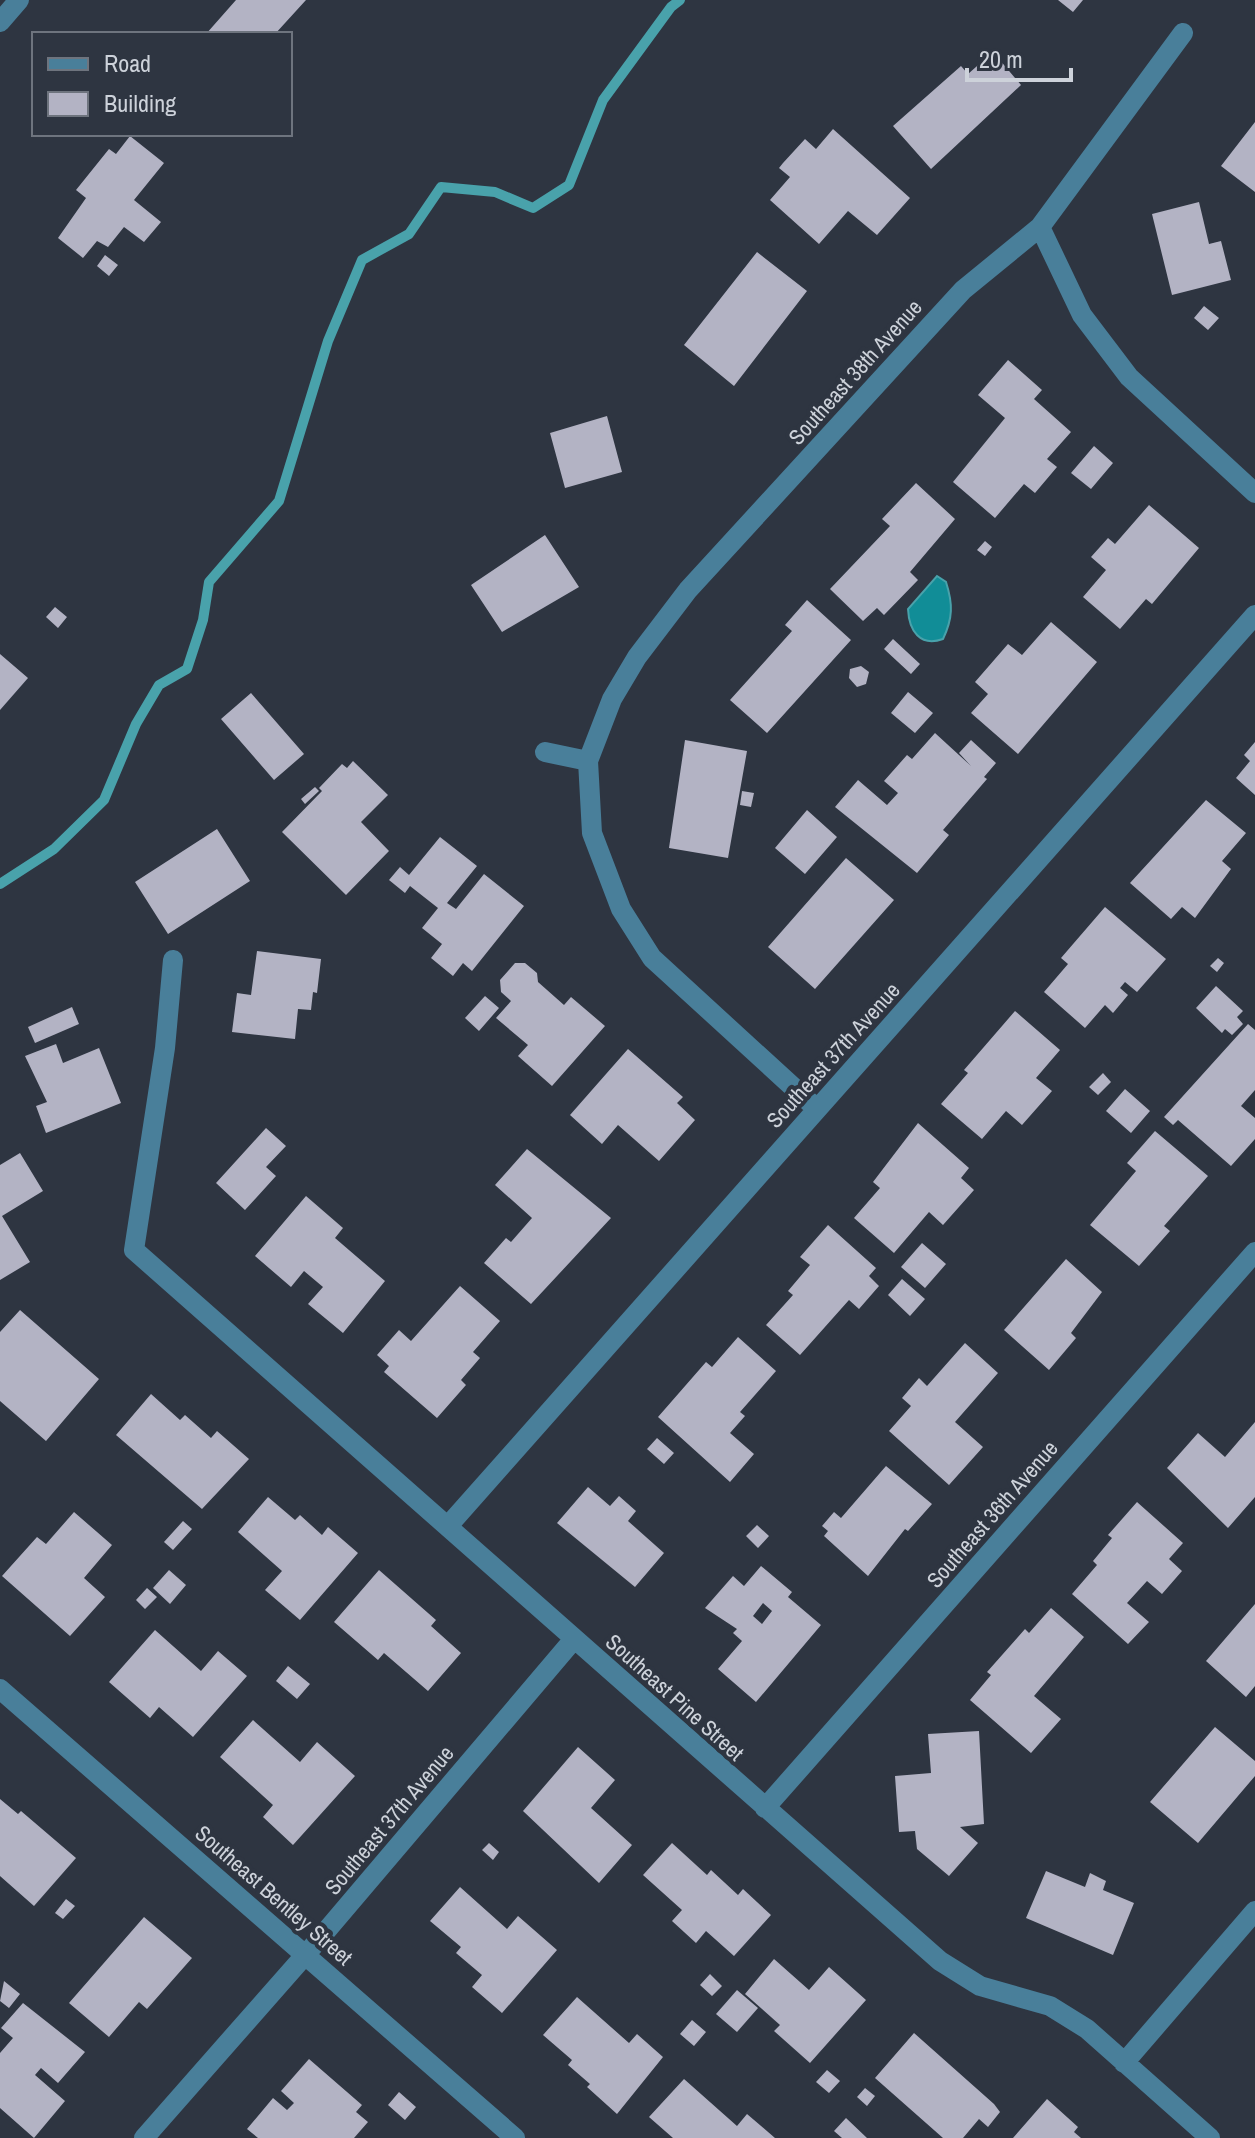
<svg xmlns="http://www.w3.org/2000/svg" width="1255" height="2138" viewBox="0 0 1255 2138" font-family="'Archivo Narrow',sans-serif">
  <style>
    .water { fill: #118d97; stroke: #49a2ab; stroke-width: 2 }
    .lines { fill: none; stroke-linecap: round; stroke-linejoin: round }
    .stream { stroke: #49a2ab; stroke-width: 10 }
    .building { fill: #b3b3c4; fill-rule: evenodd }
    .minor { stroke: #497f9a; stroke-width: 20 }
    .labels { text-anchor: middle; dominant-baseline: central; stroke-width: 8; stroke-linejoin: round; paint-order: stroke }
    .street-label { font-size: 22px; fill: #cdd2da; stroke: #2e3541 }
  </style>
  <rect width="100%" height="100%" fill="#2e3541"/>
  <path class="water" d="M937,576l9,6c7,22 7,36 -3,57 -23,8 -34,-8 -35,-30z"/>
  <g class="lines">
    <path class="stream" d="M0,884l54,-35 50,-49 32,-76 23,-39 28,-16 16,-49 6,-38 70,-81 49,-160 34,-81 47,-26 32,-47 54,5 38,16 36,-23 34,-85 68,-93 9,-7"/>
  </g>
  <path class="building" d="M236,0h70l-31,34h-69z
    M1058,0h25l-10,12z
    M993,52l28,33 -90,84 -38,-43 68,-60 7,8z
    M1255,122v70l-34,-26z
    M833,129l77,69 -33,37 -29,-24 -29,33 -49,-44 20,-23 -11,-9 4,-5 22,-24 11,10z
    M130,136l34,27 -30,37 27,22 -17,20 -20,-15 -16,20 -11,-6 -14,17 -25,-20 28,-40 -10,-8 33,-41 7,5z
    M1199,202l10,42 12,-3 10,39 -59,15 -20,-81z
    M757,252l50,39 -73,95 -50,-41z
    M105,255l13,10 -9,11 -12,-10z
    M1204,306l15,12 -11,12 -14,-12z
    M1008,360l34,30 -8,9 37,33 -24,27 10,8 -22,26 -11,-9 -29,34 -42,-36 52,-64 -27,-23z
    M607,416l15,56 -57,16 -15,-55z
    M1094,446l19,17 -22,26 -20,-16z
    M916,483l39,36 -45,53 8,8 -34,35 -7,-7 -14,13 -33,-32 60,-63 -8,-7z
    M1149,505l50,43 -47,56 -6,-5 -26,30 -37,-32 23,-27 -15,-13 17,-19 7,6z
    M545,535l34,52 -77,45 -31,-47z
    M985,541l7,6 -7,9 -8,-6z
    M807,600l44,40 -84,93 -37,-33 62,-69 -7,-6z
    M55,607l12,10 -9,11 -12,-11z
    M1051,622l46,40 -79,92 -47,-41 17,-19 -13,-12 33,-38 14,11z
    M893,639l27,25 -9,10 -27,-25z
    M0,654l28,24 -28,32z
    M861,666l8,6 -3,12 -9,3 -8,-9 1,-9z
    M908,692l25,21 -18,20 -24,-20z
    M251,693l53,61 -30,26 -53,-61z
    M935,733l36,33 -12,-13 12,-13 25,23 -12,14 3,2 -44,51 6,5 -32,38 -82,-66 23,-27 29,25 11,-12 -14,-12 23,-26 5,4z
    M685,740l62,11 -19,107 -59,-10z
    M1255,742v53l-19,-17 14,-17 -6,-6z
    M353,761l35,34 -27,27 28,29 -43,44 -64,-63 40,-41 -3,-3 23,-24 5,4z
    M315,787l4,4 -14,13 -4,-5z
    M742,791l12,2 -3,14 -11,-2z
    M1206,800l40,33 -24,28 9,8 -36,49 -13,-11 -11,12 -41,-36z
    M807,810l30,27 -32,37 -30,-26z
    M217,829l33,52 -82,53 -33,-52z
    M440,837l37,29 -30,37 9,6 28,-35 40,32 -52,65 -9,-8 -10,13 -22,-18 11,-14 -20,-16 16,-20 -28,-22 -5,7 -16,-13 11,-13 9,8z
    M846,858l48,42 -79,89 -47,-42z
    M1105,907l61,52 -29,33 -12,-10 -5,6 8,7 -15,18 -8,-8 -20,23 -41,-36 24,-28 -7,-6z
    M257,951l64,8 -4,34 -4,-1 -2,18 -13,-1 -3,30 -63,-7 5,-39 14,2z
    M1218,958l6,5 -7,9 -7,-6z
    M515,963h10l12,10 1,9 26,23 7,-8 34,29 -53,60 -34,-30 10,-11 -32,-27 15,-17 -10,-9 -1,-12z
    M1216,986l27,25 -6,6 6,7 -11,11 -7,-6 -3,4 -26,-25z
    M485,996l14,12 -20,23 -14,-13z
    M72,1007l7,17 -44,19 -7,-16z
    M1015,1011l45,39 -24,28 16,13 -30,34 -16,-14 -24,28 -41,-35 27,-31 -4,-3z
    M1248,1024l7,6v60l-14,16 14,12v21l-24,27 -53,-46 -5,5 -9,-8z
    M56,1044l7,19 36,-15 22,55 -75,30 -10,-27 11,-4 -22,-46z
    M628,1049l55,48 -6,6 18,17 -36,41 -41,-36 -16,19 -32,-29z
    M1103,1073l8,9 -13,13 -9,-8z
    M1125,1089l25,22 -19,22 -25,-22z
    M918,1123l51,45 -8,10 13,12 -31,35 -14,-13 -35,41 -40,-35 26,-30 -7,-6z
    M266,1128l20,18 -20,21 10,9 -31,34 -29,-27z
    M1155,1131l53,45 -44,50 6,5 -31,35 -49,-41 46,-54 -9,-8z
    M527,1149l84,69 -80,86 -47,-41 22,-25 5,4 21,-24 -37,-33z
    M20,1153l23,38 -41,25 28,46 -30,18v-115z
    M306,1196l37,32 -8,10 50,43 -42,52 -35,-29 15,-17 -19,-16 -13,16 -36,-31z
    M828,1225l48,43 -7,8 10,10 -20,23 -10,-9 -49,55 -34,-30 27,-30 -5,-4 22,-26 -10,-8z
    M922,1243l24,21 -21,24 -24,-21z
    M1066,1259l36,33 -31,41 5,5 -27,32 -45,-40z
    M902,1279l23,20 -15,17 -22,-21z
    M460,1286l40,35 -27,31 7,6 -19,22 5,5 -29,33 -53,-46 5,-6 -12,-11 22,-25 12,11z
    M20,1310l79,69 -53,62 -46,-40v-69z
    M738,1337l38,34 -36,41 5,4 -15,17 24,21 -24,28 -72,-65 48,-55 6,5z
    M965,1343l33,30 -43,49 28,25 -34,38 -60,-54 22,-25 -9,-8 17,-20 8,8z
    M151,1394l29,26 5,-5 26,23 6,-7 32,28 -47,50 -86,-74z
    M1255,1422v75l-27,31 -61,-60 31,-35 27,24z
    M657,1438l17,15 -10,11 -17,-15z
    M886,1466l46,38 -24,27 -3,-2 -37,47 -44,-40 4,-5 -6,-5 12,-14 7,6z
    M588,1487l22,19 9,-10 17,15 -8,10 36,32 -29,34 -78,-64z
    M268,1497l27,23 5,-5 22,20 6,-8 30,26 -58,67 -35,-30 17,-19 -44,-39z
    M1137,1502l46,41 -14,16 13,12 -20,23 -15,-13 -20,22 22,19 -21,22 -56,-50 25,-29 -4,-4 19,-23 -4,-3z
    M74,1512l38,33 -28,33 21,19 -35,39 -68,-60 35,-39 9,7z
    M183,1521l9,8 -19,21 -9,-8z
    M757,1525l12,11 -11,12 -12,-12z
    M761,1566l31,26 -4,5 33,28 -65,77 -38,-33 24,-28 -9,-8 4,-4 -32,-21 28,-32 11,10zM763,1603l9,8 -10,13 -9,-8z
    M169,1570l17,15 -16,19 -17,-16z
    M379,1570l57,50 -5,6 30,27 -33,38 -44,-38 -6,7 -44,-38z
    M147,1588l10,9 -12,12 -9,-9z
    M1255,1604v82l-9,11 -40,-36z
    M1051,1608l33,29 -50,59 27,23 -30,34 -61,-53 21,-25 -4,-3 38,-43 4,4z
    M155,1630l46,41 17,-20 29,25 -54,61 -34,-30 -9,11 -41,-36z
    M288,1666l22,18 -13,15 -21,-18z
    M253,1720l47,42 17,-20 38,34 -62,69 -30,-28 10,-12 -53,-48z
    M1215,1727l40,34v15l-57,67 -48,-41z
    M979,1731l5,93 -24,3 18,16 -29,33 -32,-27 -2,-18 -16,1 -4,-56 36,-3 -3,-39z
    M578,1747l37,33 -24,28 41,37 -33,38 -76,-72z
    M0,1799l18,15 3,-3 55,47 -42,48 -34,-30z
    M489,1843l10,9 -6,8 -11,-10z
    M672,1843l35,32 4,-5 27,25 5,-6 28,26 -37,41 -28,-25 -10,12 -24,-22 10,-11 -39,-35z
    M1046,1871l39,16 5,-14 16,8 -3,9 31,13 -21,52 -87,-37z
    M460,1887l47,42 11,-13 39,34 -55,63 -30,-26 10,-12 -26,-22 5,-6 -31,-26z
    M66,1899l9,7 -12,13 -8,-6z
    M144,1917l48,41 -45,51 -8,-7 -30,35 -40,-34z
    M774,1959l35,31 20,-23 37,33 -56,63 -36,-32 6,-6 -35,-31z
    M710,1974l12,12 -10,10 -12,-11z
    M4,1981l16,13 -11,14 -9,-7z
    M737,1990l21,18 -21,24 -21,-18z
    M577,1997l52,46 8,-9 26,23 -46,57 -30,-27 3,-3 -22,-19 4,-5 -29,-25z
    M23,2003l62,49 -27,31 -17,-15 -6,7 30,26 -31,37 -34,-30v-55l13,-15 -12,-10z
    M692,2020l14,12 -12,14 -14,-12z
    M914,2033l80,71 6,8 -12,15 -9,-8 -16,19h-20l-68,-60z
    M309,2059l53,46 -6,7 12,10 -14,16h-96l-11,-9 26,-31 14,12 7,-7 -13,-12z
    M827,2070l13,11 -11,12 -13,-11z
    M684,2079l53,47 10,-12 28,24h-102l-24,-21z
    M865,2088l10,8 -8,10 -10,-9z
    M399,2092l17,15 -11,13 -17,-15z
    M1047,2099l31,28 -4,5 7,6h-68z
    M846,2118l21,20h-25l-8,-7z"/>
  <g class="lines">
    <path class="minor" d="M0,22l19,-22
      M1040,227l42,88 47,62 126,116
      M545,752l43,9
      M173,960l-8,88 -31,202 806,711 40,25 70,20 37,23 123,109
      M817,1109l-165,-151 -31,-49 -29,-76 -4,-72 24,-62 25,-42 51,-67 275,-300 77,-63 143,-194
      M448,1526l807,-911
      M0,1689l515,449
      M765,1808l490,-556
      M1124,2063l131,-152
      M144,2138l177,-201 253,-298"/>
  </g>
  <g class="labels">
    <g class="street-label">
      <text transform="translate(855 372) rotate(-48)">Southeast 38th Avenue</text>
      <text transform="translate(833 1055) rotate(-48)">Southeast 37th Avenue</text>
      <text transform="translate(992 1514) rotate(-49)">Southeast 36th Avenue</text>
      <text transform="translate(675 1697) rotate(42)">Southeast Pine Street</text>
      <text transform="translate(389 1820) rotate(-50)">Southeast 37th Avenue</text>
      <text transform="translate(274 1895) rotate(41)">Southeast Bentley Street</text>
    </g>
  </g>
  <rect x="32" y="32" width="260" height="104" fill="#2e3541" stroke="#6e747e" stroke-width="2"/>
  <rect x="48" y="58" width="40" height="12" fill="#497f9a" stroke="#6e747e" stroke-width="2"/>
  <text x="104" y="72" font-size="24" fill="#cdd2da">Road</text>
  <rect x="48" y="92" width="40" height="24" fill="#b3b3c4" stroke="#6e747e" stroke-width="2"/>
  <text x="104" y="112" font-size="24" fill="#cdd2da">Building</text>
  <path d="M967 68v12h104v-12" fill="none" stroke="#cdd2da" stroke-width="4"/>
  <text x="979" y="68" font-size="24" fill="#cdd2da" stroke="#2e3541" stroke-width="6" paint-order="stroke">20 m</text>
</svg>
